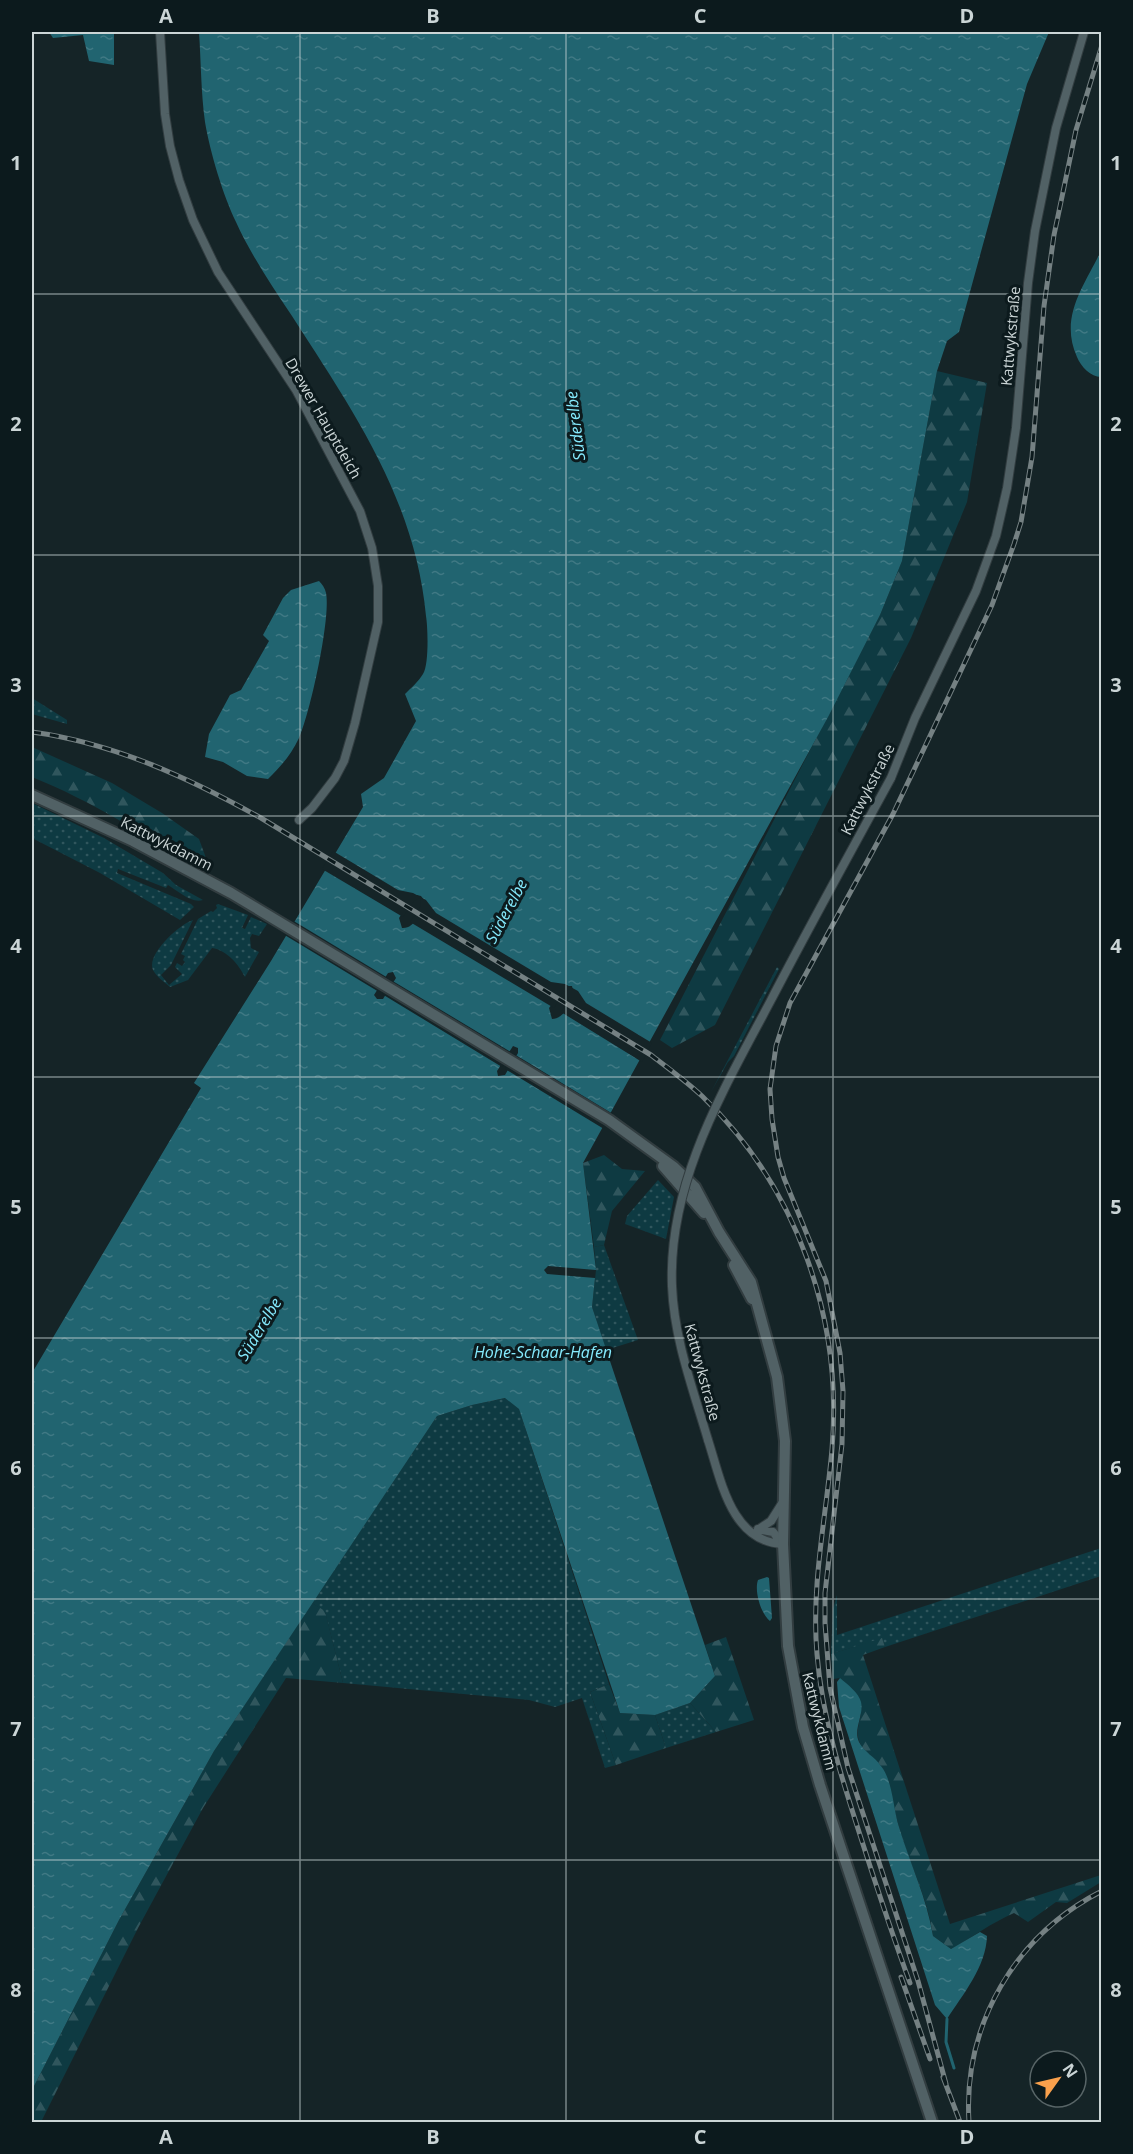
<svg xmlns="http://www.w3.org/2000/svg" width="1133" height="2154" viewBox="0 0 1133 2154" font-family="'Open Sans',sans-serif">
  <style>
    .green { fill: url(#green-dots) }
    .forest { fill: url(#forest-firs) }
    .water { fill: url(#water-ripples); fill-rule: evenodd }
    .pier { fill: #152427 }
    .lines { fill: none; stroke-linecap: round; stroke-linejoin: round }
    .stream { stroke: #216470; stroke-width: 3 }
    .street-casing { stroke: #323d40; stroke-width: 10 }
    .secondary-casing { stroke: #323d40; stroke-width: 14 }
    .street { stroke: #516165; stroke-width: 8 }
    .secondary { stroke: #516165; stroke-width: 10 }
    .rail-casing { stroke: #758183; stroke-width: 5 }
    .rail { stroke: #0c1a1d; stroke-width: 3; stroke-dasharray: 9; stroke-linecap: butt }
    .street-bridge-casing { stroke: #323d40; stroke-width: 10; stroke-linecap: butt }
    .street-bridge { stroke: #516165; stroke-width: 8 }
    .grid { fill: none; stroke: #cbd5d6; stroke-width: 1.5; stroke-opacity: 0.55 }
    .labels { text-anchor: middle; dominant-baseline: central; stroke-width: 6; stroke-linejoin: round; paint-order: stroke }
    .street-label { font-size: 15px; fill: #cbd5d6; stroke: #0c1a1d }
    .water-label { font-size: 16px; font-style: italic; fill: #85eafd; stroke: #0c1a1d }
    .neatline { fill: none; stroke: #cbd5d6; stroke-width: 2 }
    .grid-label { font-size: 20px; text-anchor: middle; font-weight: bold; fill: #cbd5d6 }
  </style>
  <defs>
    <pattern id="green-dots" width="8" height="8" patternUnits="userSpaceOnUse" patternTransform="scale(1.5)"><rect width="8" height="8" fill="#0e3a42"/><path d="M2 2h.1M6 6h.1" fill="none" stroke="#30565d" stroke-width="1.8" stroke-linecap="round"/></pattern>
    <pattern id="forest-firs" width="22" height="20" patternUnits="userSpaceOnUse" patternTransform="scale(1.5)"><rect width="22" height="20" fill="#0e3a42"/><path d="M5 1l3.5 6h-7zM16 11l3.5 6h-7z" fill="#30565d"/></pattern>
    <pattern id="water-ripples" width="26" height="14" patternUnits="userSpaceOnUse" patternTransform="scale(1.5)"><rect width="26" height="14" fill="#216470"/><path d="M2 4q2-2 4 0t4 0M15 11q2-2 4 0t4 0" fill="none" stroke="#407984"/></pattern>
  </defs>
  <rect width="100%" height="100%" fill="#152427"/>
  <path class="green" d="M32,698l35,22v4l-35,-10z
    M32,803l72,35 59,35 13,12 27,15c-11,4 -25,-9 -35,-15l-2,3 -48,-19 -1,4 74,31 3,3 -14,13 -80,-47 -68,-35z
    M218,904l30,11 -6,13 3,1 6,-12 16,7 -8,12 -7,-2 -2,4 1,10 8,4 -14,25c-6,-12 -18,-27 -33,-29l-24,32 -18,7c-6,-5 -14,-11 -17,-17 -7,-16 27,-46 40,-50l-22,45 -10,10 8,10 13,-11 -7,-7 2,-4 5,3 3,-4 -2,-2 2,-4 -4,-2 17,-35 13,-8 2,1 4,-4 -1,-3z
    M777,967l2,2 -45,87 -6,6 -17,30z
    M658,1180l16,17 -8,42 -41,-15 2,-8z
    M604,1245l34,95 -32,10 -14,-43 4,-37 -2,-23z
    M506,1398l13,11 90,275 -19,8 26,73 -11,3 -23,-70 -27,9 -26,-7 -186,-17 -18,-71 -13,-9 125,-187 35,-11z
    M1101,1548v28l-216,71 -3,-8 -51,15 2,-45 4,-14v40z
    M690,1703l26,29 -50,16 -11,-33z"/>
  <path class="forest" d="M937,371l50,12 -20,119 -56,136 -196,387 -43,23 -12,-8 220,-425 22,-54z
    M32,747l80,36 50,30 37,26 7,19 -5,12c-55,-34 -109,-69 -169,-93z
    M604,1155l18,14 23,2 -33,40 -8,34 -10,2 -11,-84z
    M312,1603l13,8 18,72 -57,-5 -83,130 -65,120 -97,194h-9v-32l87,-170 95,-169z
    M726,1637l28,83 -38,12 -26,-29 25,-27 -10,-31z
    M882,1638l3,9 -22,8 87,269 151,-49v7l-34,21 -11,-1 -28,20 -14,-9c-23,10 -41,24 -63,36l-18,-13c-5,-39 -24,-72 -34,-109 -6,-20 -8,-39 -16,-58 -5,-10 -20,-16 -24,-28 -3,-8 0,-19 2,-27l-21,-36 -7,1 -2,-25z
    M609,1684l11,29 35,2 11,33 -50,17 -26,-73z"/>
  <path class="water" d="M49,32h65v33l-25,-4 -6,-26 -30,3z
    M199,32h850l-22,52 -68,248 -12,9 -10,30 -35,190 -22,54 -52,102 -245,446 13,107 -48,-4 -4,4 3,4 48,4 -3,29 123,369 -25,27 -35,12 -35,-2 -101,-304 -14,-11 -33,7 -35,11 -223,335 -95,169 -87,170v-717l169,-285 -7,-5 77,-122 92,-154 -2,-13 23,-16 32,-57 -11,-27c6,-6 14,-13 18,-20 6,-9 5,-46 3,-58 -11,-117 -73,-205 -134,-300 -20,-30 -41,-61 -56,-94 -13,-27 -26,-70 -31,-100 -4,-29 -4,-61 -6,-90zM417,895l4,1 3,4c-6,12 -8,29 -22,28l-3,-10 12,-19zM393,972l3,6 -13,21h-6l-3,-4 14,-22zM566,986h6c4,12 -7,33 -20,33l-3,-11zM513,1046l5,2v5l-13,22 -7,1 -1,-5z
    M1101,251v126c-10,0 -20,-10 -24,-20 -18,-40 7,-71 24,-106z
    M319,581c3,3 6,7 7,12 5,25 -16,121 -27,145 -8,17 -18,28 -31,41l-21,-3 -24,-14 -18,-5 4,-23 21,-39 11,-5 28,-49 -6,-6 20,-37 8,-8z
    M767,1577l2,1 3,40 -2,3c-9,-7 -16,-30 -12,-41z
    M840,1678c7,6 19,15 21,24 3,13 -8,27 -2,40 5,10 16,15 22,24 12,15 12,43 18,61 11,37 28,71 34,109l18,13 29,-17 7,4c-1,31 -24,58 -40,83l-12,-14 -96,-298 -2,-25z"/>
  <path class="pier" d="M333,851l65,39 15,3 13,7 10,13 115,69 14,2 13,7 8,12 66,40 -10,19 -81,-50 9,-16v-7l-7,3 -9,16 -144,-86 11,-16 -1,-8 -6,3 -11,16 -81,-48z
    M292,920l96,58 -9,14 -96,-58z
    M391,980l120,72 -9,15 -120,-73z
    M514,1054l99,60 -9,15 -99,-60z"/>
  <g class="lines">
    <path class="stream" d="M947,2019l-1,23 8,26"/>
    <defs>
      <path id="street" d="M160,32l5,82 5,32 9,34 14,40 25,52 78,118 64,121 12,37 6,38v36l-23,101 -11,38 -9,17 -23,30 -13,12
        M891,778l24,-60 61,-127 20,-55 11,-48 9,-60 12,-145 7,-52 21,-103 28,-96
        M708,1440c13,40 23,102 75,104
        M758,1529l15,3 9,11
        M759,1529l12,-8 12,-19"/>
      <path id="secondary" d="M32,795l101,46 98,52 378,227 65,47 21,20 24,45 32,50 26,95 8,64 -2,103 5,102 15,81 17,58 112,337
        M663,1166l41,47
        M734,1265l18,34"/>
    </defs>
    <use href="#street" class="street-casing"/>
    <use href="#secondary" class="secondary-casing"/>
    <use href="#street" class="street"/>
    <use href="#secondary" class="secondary"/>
    <defs>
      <path id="rail" d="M32,732c82,11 157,46 229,86l390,237c17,13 35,26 51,41 95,91 141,223 130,353 -6,69 -21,136 -15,205 5,63 24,122 43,181 16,50 32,99 50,148
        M901,1977l29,82
        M943,2077l17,45
        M946,2084l-28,-103 -70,-213 -18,-80 -5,-65v-30l17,-149 1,-53 -3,-38 -14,-72 -42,-103 -6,-21 -6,-38 -2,-30 6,-43 14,-43 103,-189 99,-209 22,-61 7,-22 11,-65 12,-151 10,-71 22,-105 26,-85
        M969,2122c-6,-97 46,-187 133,-231"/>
    </defs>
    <use href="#rail" class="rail-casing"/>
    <use href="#rail" class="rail"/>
    <defs>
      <path id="street-bridge" d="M708,1440c-15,-51 -34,-101 -36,-154 -4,-104 51,-195 98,-284 39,-75 80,-149 121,-224"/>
    </defs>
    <use href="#street-bridge" class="street-bridge-casing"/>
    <use href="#street-bridge" class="street-bridge"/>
  </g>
  <path class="grid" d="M300,32v2090M566,32v2090M833,32v2090M32,294h1070M32,555h1070M32,816h1070M32,1077h1070M32,1338h1070M32,1599h1070M32,1860h1070"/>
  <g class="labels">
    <g class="street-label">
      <text transform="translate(1010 336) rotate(-85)">Kattwykstraße</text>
      <text transform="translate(324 418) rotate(60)">Drewer Hauptdeich</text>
      <text transform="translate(867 789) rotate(-63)">Kattwykstraße</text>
      <text transform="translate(167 843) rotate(27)">Kattwykdamm</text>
      <text transform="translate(703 1372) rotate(75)">Kattwykstraße</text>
      <text transform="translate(820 1721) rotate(76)">Kattwykdamm</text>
    </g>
    <g class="water-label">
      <text transform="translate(575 426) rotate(-97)">Süderelbe</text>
      <text transform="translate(506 911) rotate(-62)">Süderelbe</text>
      <text transform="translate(259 1329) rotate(-59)">Süderelbe</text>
      <text x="543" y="1352">Hohe-Schaar-Hafen</text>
    </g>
  </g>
  <rect width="1133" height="2154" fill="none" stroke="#0c1a1d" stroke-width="66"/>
  <g transform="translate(1058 2079) rotate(56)"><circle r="28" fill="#0c1a1d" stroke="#586567" stroke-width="1.5"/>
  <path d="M0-4.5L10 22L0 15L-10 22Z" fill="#f9a04c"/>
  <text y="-9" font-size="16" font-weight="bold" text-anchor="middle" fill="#cbd5d6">N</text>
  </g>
  <rect x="33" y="33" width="1067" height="2088" class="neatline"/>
  <g class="grid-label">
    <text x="166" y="23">A</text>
    <text x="433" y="23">B</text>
    <text x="700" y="23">C</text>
    <text x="967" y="23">D</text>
    <text x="16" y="170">1</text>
    <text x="1116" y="170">1</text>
    <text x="16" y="431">2</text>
    <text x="1116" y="431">2</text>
    <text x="16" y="692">3</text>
    <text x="1116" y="692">3</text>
    <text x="16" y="953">4</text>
    <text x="1116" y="953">4</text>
    <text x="16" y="1214">5</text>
    <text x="1116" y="1214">5</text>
    <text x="16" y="1475">6</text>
    <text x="1116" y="1475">6</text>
    <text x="16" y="1736">7</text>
    <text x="1116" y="1736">7</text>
    <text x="16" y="1997">8</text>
    <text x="1116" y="1997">8</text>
    <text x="166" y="2144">A</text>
    <text x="433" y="2144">B</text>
    <text x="700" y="2144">C</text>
    <text x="967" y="2144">D</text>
  </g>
</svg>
